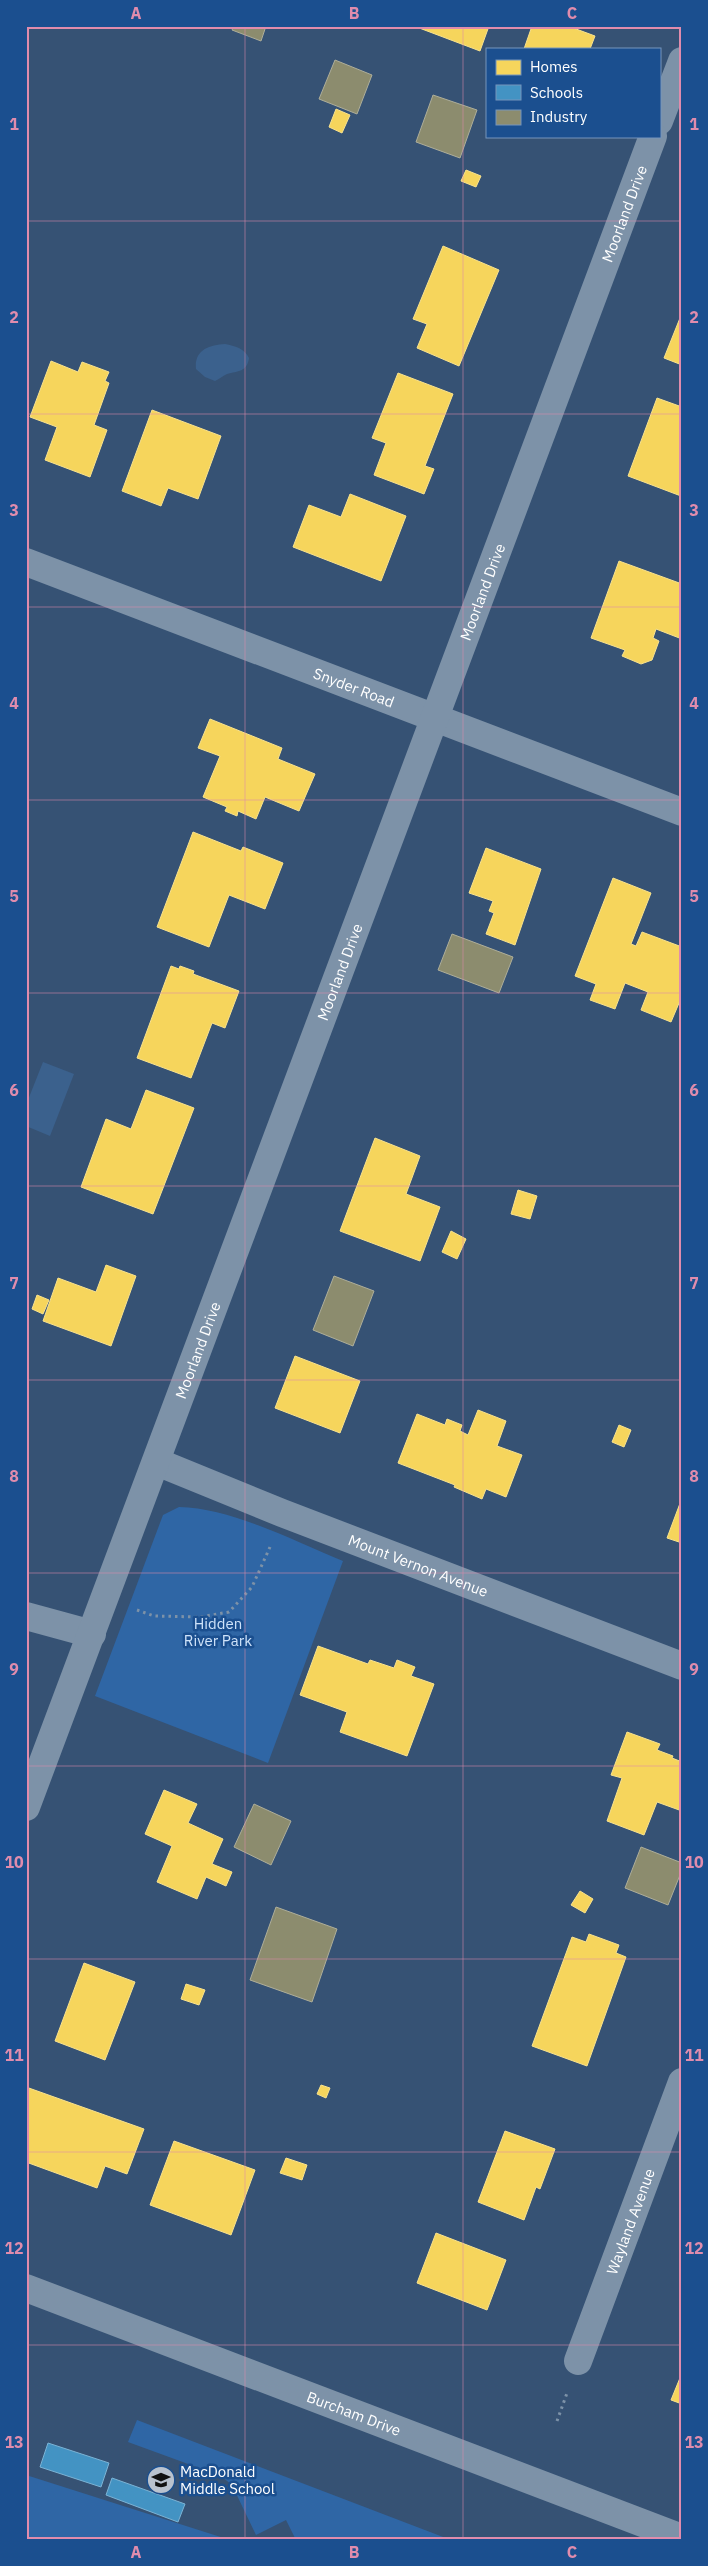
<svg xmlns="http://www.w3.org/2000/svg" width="708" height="2566" viewBox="0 0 708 2566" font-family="'IBM Plex Sans',sans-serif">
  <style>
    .green { fill: #2f66a5 }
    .water { fill: #3b618d }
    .homes { fill: #f6d55c; stroke: #f9e28d }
    .schools { fill: #4393c3; stroke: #7bb3d5 }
    .industry { fill: #8c8c6e; stroke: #aeae9a }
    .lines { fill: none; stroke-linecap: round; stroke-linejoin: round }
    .path { stroke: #7d92a8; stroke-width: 3; stroke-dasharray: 2.5 4; stroke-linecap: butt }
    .minor { stroke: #7d92a8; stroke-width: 28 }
    .grid { fill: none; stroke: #e08cad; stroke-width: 1; stroke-opacity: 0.55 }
    .labels { text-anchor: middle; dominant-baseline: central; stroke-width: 5; stroke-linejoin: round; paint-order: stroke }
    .street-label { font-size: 15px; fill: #fff; stroke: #1b4f8f }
    .park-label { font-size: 15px; fill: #cfe3fa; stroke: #1b4f8f }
    .poi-label { font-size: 15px; fill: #fff; stroke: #1b4f8f; text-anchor: start }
    .neatline { fill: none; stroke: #e08cad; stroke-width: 2 }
    .grid-label { font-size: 16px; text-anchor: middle; font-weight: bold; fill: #e08cad }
  </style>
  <rect width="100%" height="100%" fill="#365274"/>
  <path class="green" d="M179,1507c53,1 115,34 164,54l-75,202 -173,-67 68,-181z
    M137,2420l314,120h-155l-10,-20 -30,15 -24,-50 -11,-9 -93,-34z
    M26,2475l204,65h-204z"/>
  <path class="water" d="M225,344c10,2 19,4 24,14 -2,14 -11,13 -22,16 -5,2 -7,5 -12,7l-10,-4 -9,-8c-2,-19 13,-24 29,-25z
    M43,1062l31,12 -24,62 -24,-10v-21z"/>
  <path class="homes" d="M414,26h75l-9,25z
    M532,26h36l27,10 -5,13h-66z
    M336,109l14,6 -8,18 -13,-6z
    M466,170l15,6 -5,11 -15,-6z
    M443,246l56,24 -40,96 -42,-18 10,-24 -14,-5z
    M682,313v52l-18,-7z
    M51,361l27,11 4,-10 27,10 -4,9 4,2 -15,42 13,5 -17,47 -45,-17 12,-33 -27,-10z
    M398,373l55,21 -28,72 9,3 -10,25 -50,-19 12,-32 -14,-5z
    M657,398l25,9 -1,89 -53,-20z
    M152,410l69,26 -23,63 -30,-11 -7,18 -39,-15z
    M350,494l56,22 -25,65 -88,-34 16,-42 32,12z
    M619,561l63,23v55l-26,-10 -3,9 6,3 -7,19 -11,4 -19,-8 3,-6 -34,-12z
    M210,719l72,29 -4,11 37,15 -16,37 -34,-14 -9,22 -18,-8 -1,5 -12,-5 2,-4 -24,-10 17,-41 -22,-8z
    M193,832l48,19 2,-4 40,16 -18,46 -36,-14 -20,52 -52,-20z
    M486,848l55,21 -26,76 -29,-11 8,-21 -5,-2 4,-10 -24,-8z
    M613,878l38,15 -20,51 5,2 6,-14 40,15v49l-11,26 -30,-12 7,-18 -23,-9 -10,26 -25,-9 6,-16 -21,-8z
    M171,966l8,3 1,-3 14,5 -1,3 46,17 -14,37 -13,-5 -21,55 -54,-20z
    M146,1090l48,18 -41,106 -72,-27 25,-68 25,10z
    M375,1138l45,18 -14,38 34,13 -20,54 -80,-30z
    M518,1190l19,6 -7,23 -19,-5z
    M451,1231l15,8 -9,20 -15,-7z
    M106,1265l30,11 -25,70 -68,-25 15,-43 38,14z
    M37,1295l12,5 -6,14 -11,-5z
    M295,1356l65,25 -20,52 -65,-25z
    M478,1410l28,11 -9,25 25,9 -16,42 -20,-8 -4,10 -28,-12 1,-2 -57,-22 19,-49 28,11 2,-6 15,6 -2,6 8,4z
    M619,1425l12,5 -7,17 -12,-5z
    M682,1498v45l-15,-5z
    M318,1646l50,18 2,-4 24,8 3,-8 18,7 -4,9 23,8 -27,72 -67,-24 7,-20 -47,-17z
    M627,1732l33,12 -3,6 16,6 -1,2 10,4v49l-25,-9 -13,33 -37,-14 15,-43 -11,-3z
    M164,1790l33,14 -9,19 35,16 -11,25 20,8 -6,14 -20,-9 -9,22 -40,-17 15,-36 -27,-12z
    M580,1891l13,8 -8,14 -14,-8z
    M589,1934l30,11 -3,8 10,4 -39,109 -55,-20 40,-109 14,5z
    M84,1963l51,19 -30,78 -50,-19z
    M186,1984l19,6 -6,15 -18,-6z
    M321,2085l9,3 -4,10 -9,-4z
    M26,2087l118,42 -17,45 -22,-8 -8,22 -71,-26z
    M505,2131l50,18 -15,40 -4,-2 -12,33 -46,-18z
    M174,2141l81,29 -24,65 -81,-30z
    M286,2158l21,7 -5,15 -22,-7z
    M436,2233l70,27 -19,50 -70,-27z
    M682,2373v31l-11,-4z"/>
  <path class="schools" d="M48,2443l61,20 -8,24 -61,-20z
    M112,2478l73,26 -7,18 -72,-27z"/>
  <path class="industry" d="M234,26h32l-5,15 -29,-11z
    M335,60l37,15 -15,39 -38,-15z
    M433,95l44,15 -17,48 -44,-16z
    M452,934l61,23 -14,36 -61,-23z
    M334,1276l40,15 -21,55 -40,-16z
    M254,1804l37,17 -20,44 -37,-18z
    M641,1847l41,16v7l-14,35 -43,-17z
    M276,1907l61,22 -25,73 -62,-22z"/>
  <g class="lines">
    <path class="path" d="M137,1610l17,6 46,1 29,-5 23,-25 18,-40
      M557,2421l10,-28"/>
    <g class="minor">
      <path d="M659,121l23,-60"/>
      <path id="s1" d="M26,562l656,250"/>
      <path id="s2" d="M157,1462l125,51 400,153"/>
      <path d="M26,1616l66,18"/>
      <path id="s3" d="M26,1807l627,-1671"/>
      <path id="s4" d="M26,2288l656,250"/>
      <path id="s5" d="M578,2361l104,-279"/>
    </g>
  </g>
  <path class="grid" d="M245,26v2514M463,26v2514M26,221h656M26,414h656M26,607h656M26,800h656M26,993h656M26,1186h656M26,1380h656M26,1573h656M26,1766h656M26,1959h656M26,2152h656M26,2345h656"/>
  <defs>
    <symbol id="school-disc" viewBox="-11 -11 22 22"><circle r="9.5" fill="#b9c2ce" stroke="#1b4f8f"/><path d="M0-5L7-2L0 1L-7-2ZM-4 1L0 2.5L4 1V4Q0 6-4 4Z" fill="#111"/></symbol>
  </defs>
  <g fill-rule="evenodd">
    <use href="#school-disc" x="145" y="2464" width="32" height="32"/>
  </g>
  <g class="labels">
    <g class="street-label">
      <text stroke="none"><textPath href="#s3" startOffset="1702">Moorland Drive</textPath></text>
      <text stroke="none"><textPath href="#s3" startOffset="1298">Moorland Drive</textPath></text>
      <text stroke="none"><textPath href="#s1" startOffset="351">Snyder Road</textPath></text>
      <text stroke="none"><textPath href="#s3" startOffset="892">Moorland Drive</textPath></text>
      <text stroke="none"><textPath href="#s3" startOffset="488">Moorland Drive</textPath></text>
      <text stroke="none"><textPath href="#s2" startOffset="281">Mount Vernon Avenue</textPath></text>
      <text stroke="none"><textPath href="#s5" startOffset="149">Wayland Avenue</textPath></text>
      <text stroke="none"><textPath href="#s4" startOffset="351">Burcham Drive</textPath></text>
    </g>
    <g class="park-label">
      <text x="218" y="1623">Hidden<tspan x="218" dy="17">River Park</tspan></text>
    </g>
    <g class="poi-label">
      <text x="180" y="2471">MacDonald<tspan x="180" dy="17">Middle School</tspan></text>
    </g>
  </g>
  <rect width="708" height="2566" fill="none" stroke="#1b4f8f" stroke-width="55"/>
  <rect x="486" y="48" width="175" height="90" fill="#1b4f8f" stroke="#7695bc"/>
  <rect x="496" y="60" width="25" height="15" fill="#f6d55c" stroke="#7695bc"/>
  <text x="530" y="72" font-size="15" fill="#ffffff">Homes</text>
  <rect x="496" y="85" width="25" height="15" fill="#4393c3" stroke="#7695bc"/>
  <text x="530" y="98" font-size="15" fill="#ffffff">Schools</text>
  <rect x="496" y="110" width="25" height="15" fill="#8c8c6e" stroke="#7695bc"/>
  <text x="530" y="122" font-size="15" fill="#ffffff">Industry</text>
  <rect x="28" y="28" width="652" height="2510" class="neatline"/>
  <g class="grid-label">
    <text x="136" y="19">A</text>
    <text x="354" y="19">B</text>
    <text x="572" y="19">C</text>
    <text x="14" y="130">1</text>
    <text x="694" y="130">1</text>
    <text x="14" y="323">2</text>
    <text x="694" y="323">2</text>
    <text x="14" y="516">3</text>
    <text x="694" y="516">3</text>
    <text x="14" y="709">4</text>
    <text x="694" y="709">4</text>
    <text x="14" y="902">5</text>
    <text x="694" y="902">5</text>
    <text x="14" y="1096">6</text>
    <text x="694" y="1096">6</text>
    <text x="14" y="1289">7</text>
    <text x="694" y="1289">7</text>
    <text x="14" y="1482">8</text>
    <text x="694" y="1482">8</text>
    <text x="14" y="1675">9</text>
    <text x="694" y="1675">9</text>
    <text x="14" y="1868">10</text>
    <text x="694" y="1868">10</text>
    <text x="14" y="2061">11</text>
    <text x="694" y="2061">11</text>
    <text x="14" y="2254">12</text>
    <text x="694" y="2254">12</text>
    <text x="14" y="2448">13</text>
    <text x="694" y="2448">13</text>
    <text x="136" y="2558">A</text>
    <text x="354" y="2558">B</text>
    <text x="572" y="2558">C</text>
  </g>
</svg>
